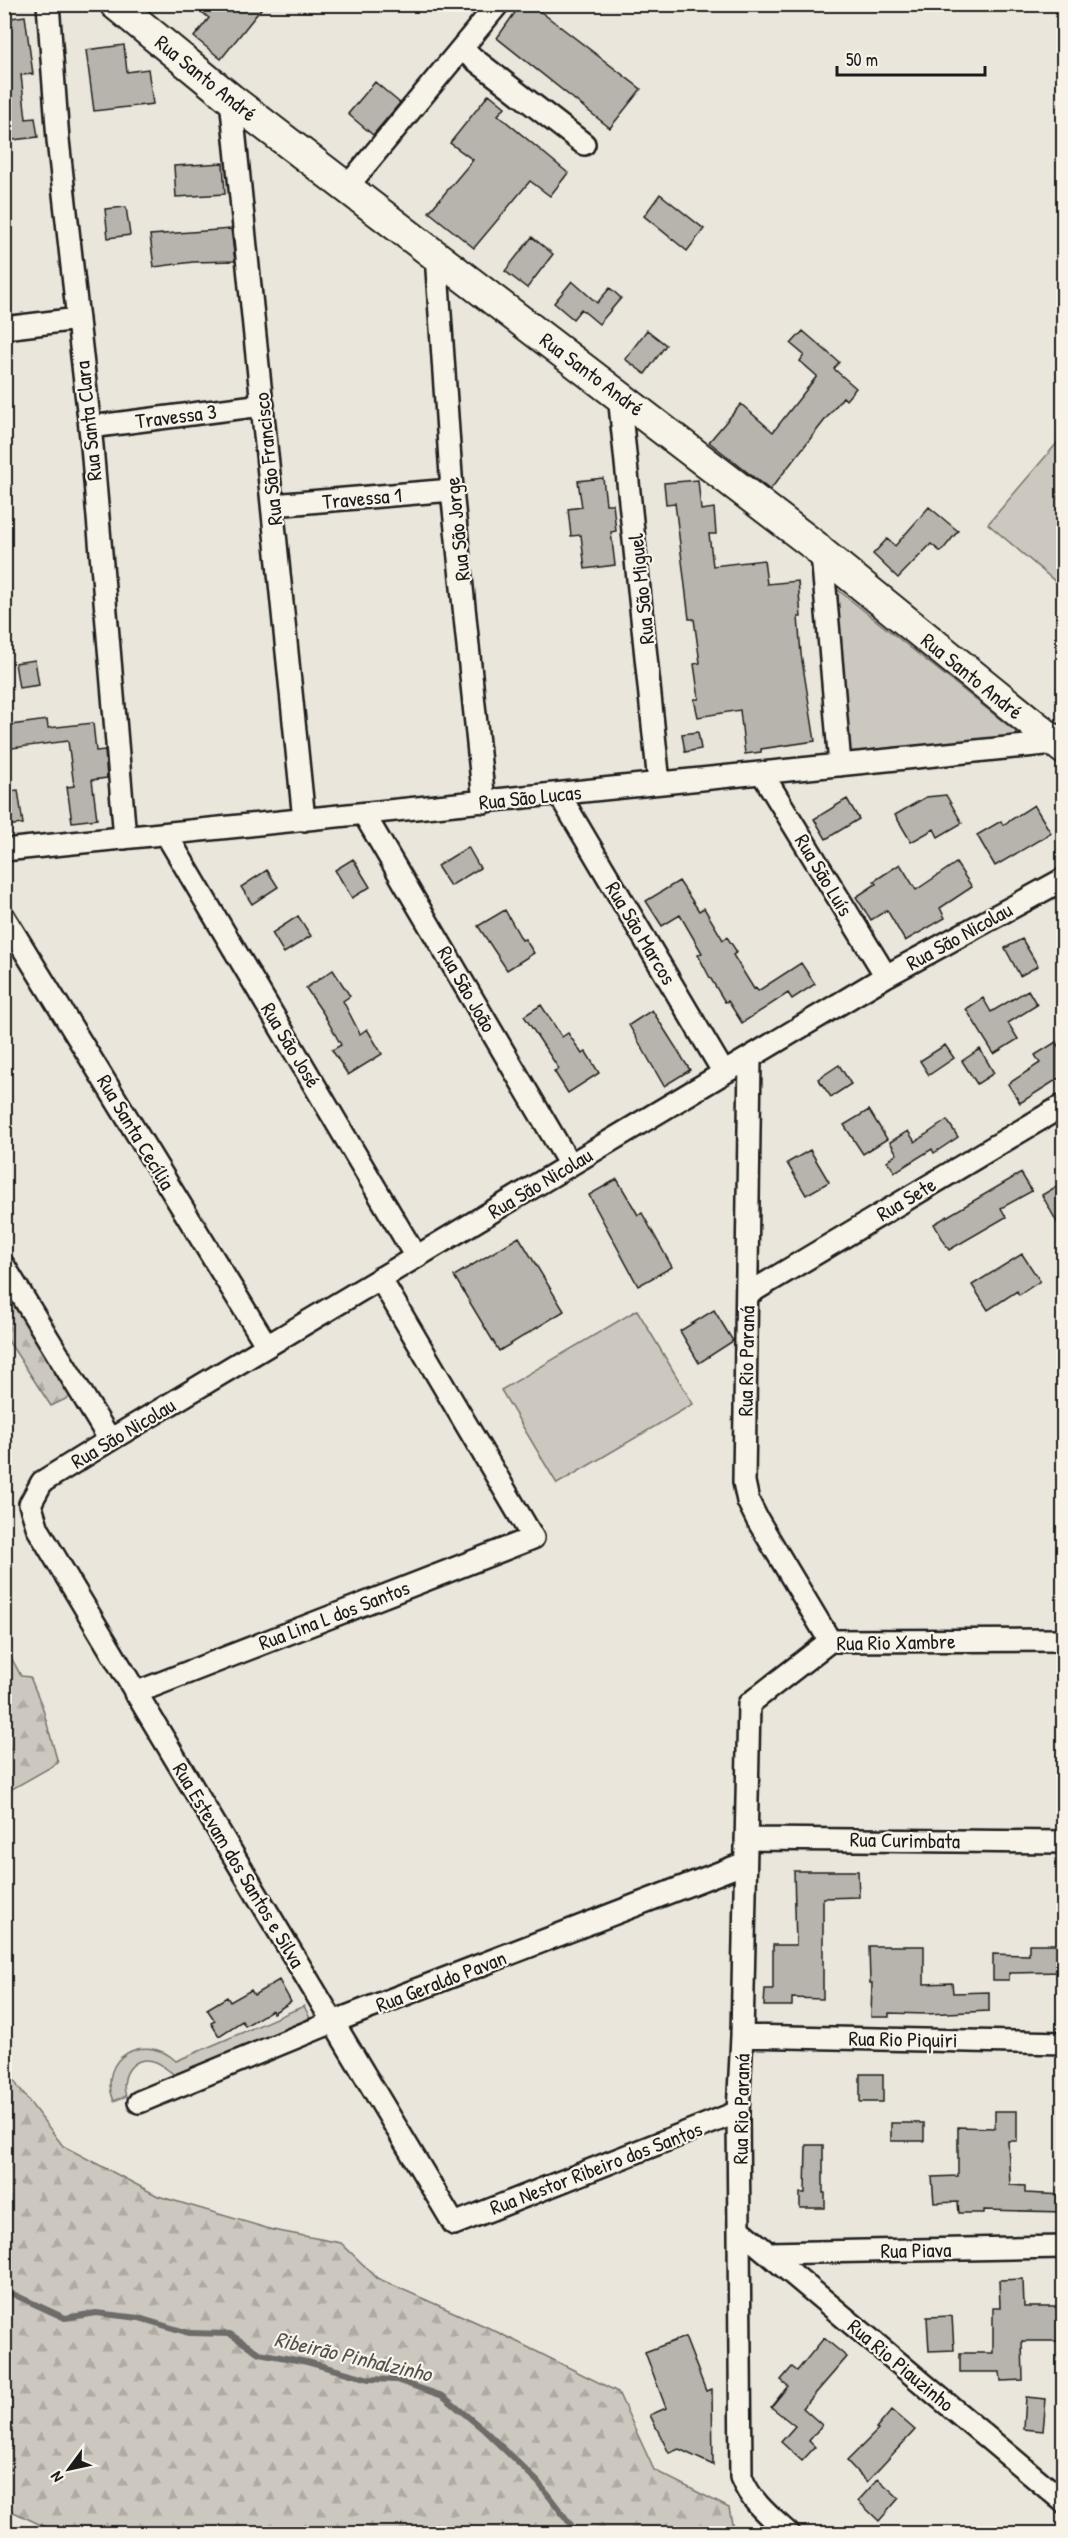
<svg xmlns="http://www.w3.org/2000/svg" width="1068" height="2538" viewBox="0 0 1068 2538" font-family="'Patrick Hand',sans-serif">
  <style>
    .forest { fill: url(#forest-firs); stroke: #74726e; stroke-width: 1.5 }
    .park { fill: #ccc8c0; stroke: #74726e; stroke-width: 1.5 }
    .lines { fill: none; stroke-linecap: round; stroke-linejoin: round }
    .stream { stroke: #6d6c68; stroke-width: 6 }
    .building { fill: #b6b4ac; stroke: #1c1c1c; stroke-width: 1.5 }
    .street-casing { stroke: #1c1c1c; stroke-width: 26 }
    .secondary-casing { stroke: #1c1c1c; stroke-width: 34 }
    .street { stroke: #f7f3e8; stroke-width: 21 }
    .secondary { stroke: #f7f3e8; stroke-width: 30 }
    .labels { text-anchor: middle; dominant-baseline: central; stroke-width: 4.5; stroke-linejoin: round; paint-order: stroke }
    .street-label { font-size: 21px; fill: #1c1c1c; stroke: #f7f3e8 }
    .water-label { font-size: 22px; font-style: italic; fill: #52514e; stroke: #f7f3e8 }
  </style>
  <defs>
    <pattern id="forest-firs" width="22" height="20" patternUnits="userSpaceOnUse" patternTransform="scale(1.5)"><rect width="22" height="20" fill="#ccc8c0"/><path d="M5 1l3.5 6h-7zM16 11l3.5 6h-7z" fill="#afaba4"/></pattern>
  </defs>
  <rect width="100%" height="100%" fill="#eae6dc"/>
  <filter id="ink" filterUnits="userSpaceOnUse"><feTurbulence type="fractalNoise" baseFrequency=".0167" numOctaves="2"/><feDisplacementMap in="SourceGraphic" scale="12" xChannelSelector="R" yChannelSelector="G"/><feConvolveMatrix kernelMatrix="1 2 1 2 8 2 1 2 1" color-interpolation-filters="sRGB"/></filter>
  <g filter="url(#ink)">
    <path class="forest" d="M5,1290l65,107 -19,9 -46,-70z
      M11,1657l10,19 9,1 12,29 16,57 -53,30v-134z
      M4,2060l14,27 45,59 95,50 115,34 68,13 36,35 110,49 131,65 36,78 75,38 5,25 -674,1 -55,-26z"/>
    <path class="park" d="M1063,436v152l-75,-64z
      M833,586l188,150 -172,16z
      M637,1310l56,94 -136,80 -56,-94z
      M304,2006l6,12 -134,57c-8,-3 -12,-10 -20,-13 -23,-9 -37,15 -30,34l-12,5c-18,-43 30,-70 62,-40z"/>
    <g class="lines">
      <path class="stream" d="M4,2290l61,28 31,-5 43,5 50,15 41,1 29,19 48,9 62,17 27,1 47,16 41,34 54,52 40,52"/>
    </g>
    <path class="building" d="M192,4h73l-44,55 -27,-22 15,-19z
      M521,4h8l16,11 96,74 -31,39 -113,-90z
      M25,16l8,58 -12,1 5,44 9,-1 3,19 -34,4v-122z
      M124,45l3,27 21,-3 5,35 -59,7 -8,-61z
      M375,82l25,21 -27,32 -25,-21z
      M489,94l16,13 -7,8 70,58 -18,23 -20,-15 -56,67 -45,-36 44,-52 -23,-17z
      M223,163l2,31 -49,3 -2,-31z
      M660,194l44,35 -17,22 -43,-35z
      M126,207l4,28 -22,3 -3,-29z
      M231,229l4,32 -42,1 -39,5 -4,-32z
      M532,237l21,17 -26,34 -22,-17z
      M572,281l25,22 13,-15 11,10 -22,26 -18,-15 -8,10 -19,-16z
      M647,330l19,15 -21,29 -20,-15z
      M803,331l36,31 -5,7 22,19 -10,12 -3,-3 -73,93 -61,-48 32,-38 32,28 44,-56 -17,-15 4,-6 -13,-11z
      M603,478l3,26h7l3,27 -5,1 4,33 -30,4 -4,-34 -10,1 -3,-27 14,-2 -4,-26z
      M698,480l3,30 13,-2 2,26h-7l4,32 51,-6 3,24 31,-3 3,36h-3l3,37 14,87 -54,8v3l-16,2 -5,-44 -42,7 -4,-18h5l-5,-35 6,-1 -6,-44h-5l-14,-116 -9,1 -2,-21z
      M929,507l29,24 -17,21 -10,-8 -33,34 -25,-24 14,-15 8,7z
      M35,660l4,25 -20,3 -4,-25z
      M47,720l1,8 45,-5 3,28 9,-1 2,28 -15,2 5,39 -25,3 -5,-35 7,-1 -6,-45 -64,8v-23z
      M698,732l3,17 -16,3 -3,-18z
      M18,790l5,34 -19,2v-34z
      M946,795l16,28 -24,14 -4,-8 -23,13 -16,-27 31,-18z
      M847,799l12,20 -33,20 -12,-20z
      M1034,805l17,28 -56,33 -18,-31 24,-14 2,4z
      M468,847l12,21 -30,18 -13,-20z
      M353,859l17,28 -18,11 -17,-28z
      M956,863l16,24 -32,21 5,10 -40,23 -18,-31 -16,10 -15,-23 20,-13 -2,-3 26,-17 16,26z
      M267,870l11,17 -26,17 -11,-17z
      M679,881l20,30 5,-3 19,32 4,-3 10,15 -4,3 21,34 2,-1 2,3 43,-28 14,21 -23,15 -4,-6 -46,30 -14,-22 -3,1 -16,-26 -11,-21 4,-2 -22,-38 -18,11 -16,-25z
      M505,910l17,30 3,-1 9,14 -27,17 -29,-44z
      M298,916l13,20 -27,17 -12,-20z
      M1022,939l16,27 -18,10 -15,-28z
      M333,970l17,26 -7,5 17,33 7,-5 15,25 -34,21 -16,-25 9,-5 -18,-32 -17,-25z
      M1028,990l9,15 -29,18 10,16 -24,15 -28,-45 17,-11 8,14z
      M541,1005l21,32 6,-4 14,21 4,-2 13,21 -31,20 -14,-22 5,-2 -35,-53z
      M652,1010l38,60 -26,16 -35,-61z
      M1056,1042l8,13v20l-44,28 -12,-19 32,-21 -5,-8z
      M945,1045l9,13 -25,17 -9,-14z
      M980,1049l14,24 -17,11 -15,-23z
      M839,1065l12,19 -20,13 -13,-18z
      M869,1110l18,29 -24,15 -19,-29z
      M947,1120l11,17 -24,16 -2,-4 -37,23 -8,-11 10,-7 -7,-12 18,-11 7,11z
      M810,1150l19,32 -23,13 -19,-32z
      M1021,1173l11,18 -31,17 5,9 -57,33 -15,-26z
      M617,1179l21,36 4,-2 30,54 -34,19 -49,-91z
      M1064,1182v53l-22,-40z
      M519,1237l45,74 -65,40 -45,-75z
      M1022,1254l18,27 -21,14 -2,-4 -29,19 -16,-25z
      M714,1310l19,31 -34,22 -19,-32z
      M794,1871h64l1,26 -36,1v101l-31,-1v8h-28l1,-17h8v-44h23z
      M1029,1944h35v28l-55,1v7h-16v-26l36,1z
      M869,1946h55v38l28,-1 1,10 36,-1v19l-63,3 -37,-1v4h-18l1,-34h-2z
      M279,1980l12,22 -18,11 -1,-3 -27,16 -3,-5 -23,15 -8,-13 4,-2 -8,-12 20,-12 3,5 21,-12 3,5z
      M860,2074h23v28h-23z
      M995,2111h22v30h-9l2,44 15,1v7l39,2v17l-80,-2v3h-25l-1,-11 -24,1 -2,-26 26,-1v-49l37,1z
      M891,2123h33v18h-33z
      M806,2145h17v48h2v15h-25v-15h5z
      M1023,2279l1,28h34l1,34h-37l1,39 -22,1 -1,-9h-40v-19h33v-46h7l-1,-27z
      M952,2316l2,34 -25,1 -2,-34z
      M685,2337l21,54 6,-2 1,76 -34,-16 -10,4 -19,-38 16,-7 -21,-56z
      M824,2338l23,19 -44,51 19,17 -13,16 6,6 -13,14 -21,-19 14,-16 -24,-19 17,-21 -7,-6 11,-13 5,4z
      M1026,2397l20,2 -3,32 -19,-2z
      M892,2410l23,20 -48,52 -20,-21 31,-31 -2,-1z
      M878,2479l21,19 -20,23 -21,-20z"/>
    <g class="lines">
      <defs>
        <path id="street" d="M48,4l10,136 34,306 33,392
          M461,49l123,95
          M231,99l73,721
          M347,187l151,-183
          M436,255l16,235 32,312
          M4,328l74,-9
          M619,395l40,388
          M90,427l173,-22
          M273,505l179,-15
          M822,553l18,212
          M762,773l124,203
          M559,794l165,279
          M364,814l206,351
          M166,834l250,423
          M4,850l1051,-107
          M4,917l263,429
          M750,1058l-6,424 4,19 9,18 73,122
          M4,1266l106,174
          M748,1294l316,-189
          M135,1693l398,-155 -153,-260
          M746,1839l318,3
          M742,2036l322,7
          M139,2102l194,-80 412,-159
          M738,2112l-284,112 -416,-695 -8,-25 12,-22 68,-42 776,-464 178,-97
          M739,2229l325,273
          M768,2253l296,-6
          M789,2534c-20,-18 -38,-32 -48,-57l-3,-365 4,-76 7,-332 81,-63 234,-1"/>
        <path id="secondary" d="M115,4l116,95 584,447 7,7 242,196"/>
      </defs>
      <use href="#street" class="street-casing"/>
      <use href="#secondary" class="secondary-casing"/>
      <use href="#street" class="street"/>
      <use href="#secondary" class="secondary"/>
    </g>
  </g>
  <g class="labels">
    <g class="street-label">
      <text transform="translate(206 78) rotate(39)">Rua Santo André</text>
      <text transform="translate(592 374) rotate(37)">Rua Santo André</text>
      <text transform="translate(176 416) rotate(-7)">Travessa 3</text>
      <text transform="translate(88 421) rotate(-96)">Rua Santa Clara</text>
      <text transform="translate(268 459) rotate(-96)">Rua São Francisco</text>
      <text transform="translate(362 498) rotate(-5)">Travessa 1</text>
      <text transform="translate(457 529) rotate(-96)">Rua São Jorge</text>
      <text transform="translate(641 589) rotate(-96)">Rua São Miguel</text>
      <text transform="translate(972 676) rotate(39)">Rua Santo André</text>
      <text transform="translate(530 797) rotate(-6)">Rua São Lucas</text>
      <text transform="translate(824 875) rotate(59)">Rua São Luís</text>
      <text transform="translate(641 933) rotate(59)">Rua São Marcos</text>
      <text transform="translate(959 936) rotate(-29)">Rua São Nicolau</text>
      <text transform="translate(467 989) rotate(60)">Rua São João</text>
      <text transform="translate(291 1045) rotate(59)">Rua São José</text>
      <text transform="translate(136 1132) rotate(59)">Rua Santa Cecília</text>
      <text transform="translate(540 1183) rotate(-31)">Rua São Nicolau</text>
      <text transform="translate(906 1199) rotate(-31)">Rua Sete</text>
      <text transform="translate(746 1361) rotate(-89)">Rua Rio Paraná</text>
      <text transform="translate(123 1433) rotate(-31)">Rua São Nicolau</text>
      <text transform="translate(334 1615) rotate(-21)">Rua Lina L dos Santos</text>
      <text transform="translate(896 1642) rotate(-1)">Rua Rio Xambre</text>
      <text transform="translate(905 1840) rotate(1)">Rua Curimbata</text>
      <text transform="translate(239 1865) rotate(59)">Rua Estevam dos Santos e Silva</text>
      <text transform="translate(441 1981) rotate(-21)">Rua Geraldo Pavan</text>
      <text transform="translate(903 2039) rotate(1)">Rua Rio Piquiri</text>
      <text transform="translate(741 2109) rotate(-89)">Rua Rio Paraná</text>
      <text transform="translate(596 2168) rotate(-21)">Rua Nestor Ribeiro dos Santos</text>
      <text transform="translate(916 2250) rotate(-1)">Rua Piava</text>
      <text transform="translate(901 2365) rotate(40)">Rua Rio Piauzinho</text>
    </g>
    <g class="water-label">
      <text transform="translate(353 2356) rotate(13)">Ribeirão Pinhalzinho</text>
    </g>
  </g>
  <rect width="1068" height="2538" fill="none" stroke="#f7f3e8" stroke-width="24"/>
  <rect x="12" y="12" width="1044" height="2514" fill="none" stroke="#1c1c1c" stroke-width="2" filter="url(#ink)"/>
  <g transform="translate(69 2469) rotate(237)" stroke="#f7f3e8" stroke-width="4.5" paint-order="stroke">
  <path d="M0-4.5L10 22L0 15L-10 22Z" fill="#1c1c1c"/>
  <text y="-9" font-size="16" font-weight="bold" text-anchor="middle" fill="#1c1c1c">N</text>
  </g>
  <path d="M837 66v9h148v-9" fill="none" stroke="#1c1c1c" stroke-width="3"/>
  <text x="846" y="66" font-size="18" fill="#1c1c1c" stroke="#f7f3e8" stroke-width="4.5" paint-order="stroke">50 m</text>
</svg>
